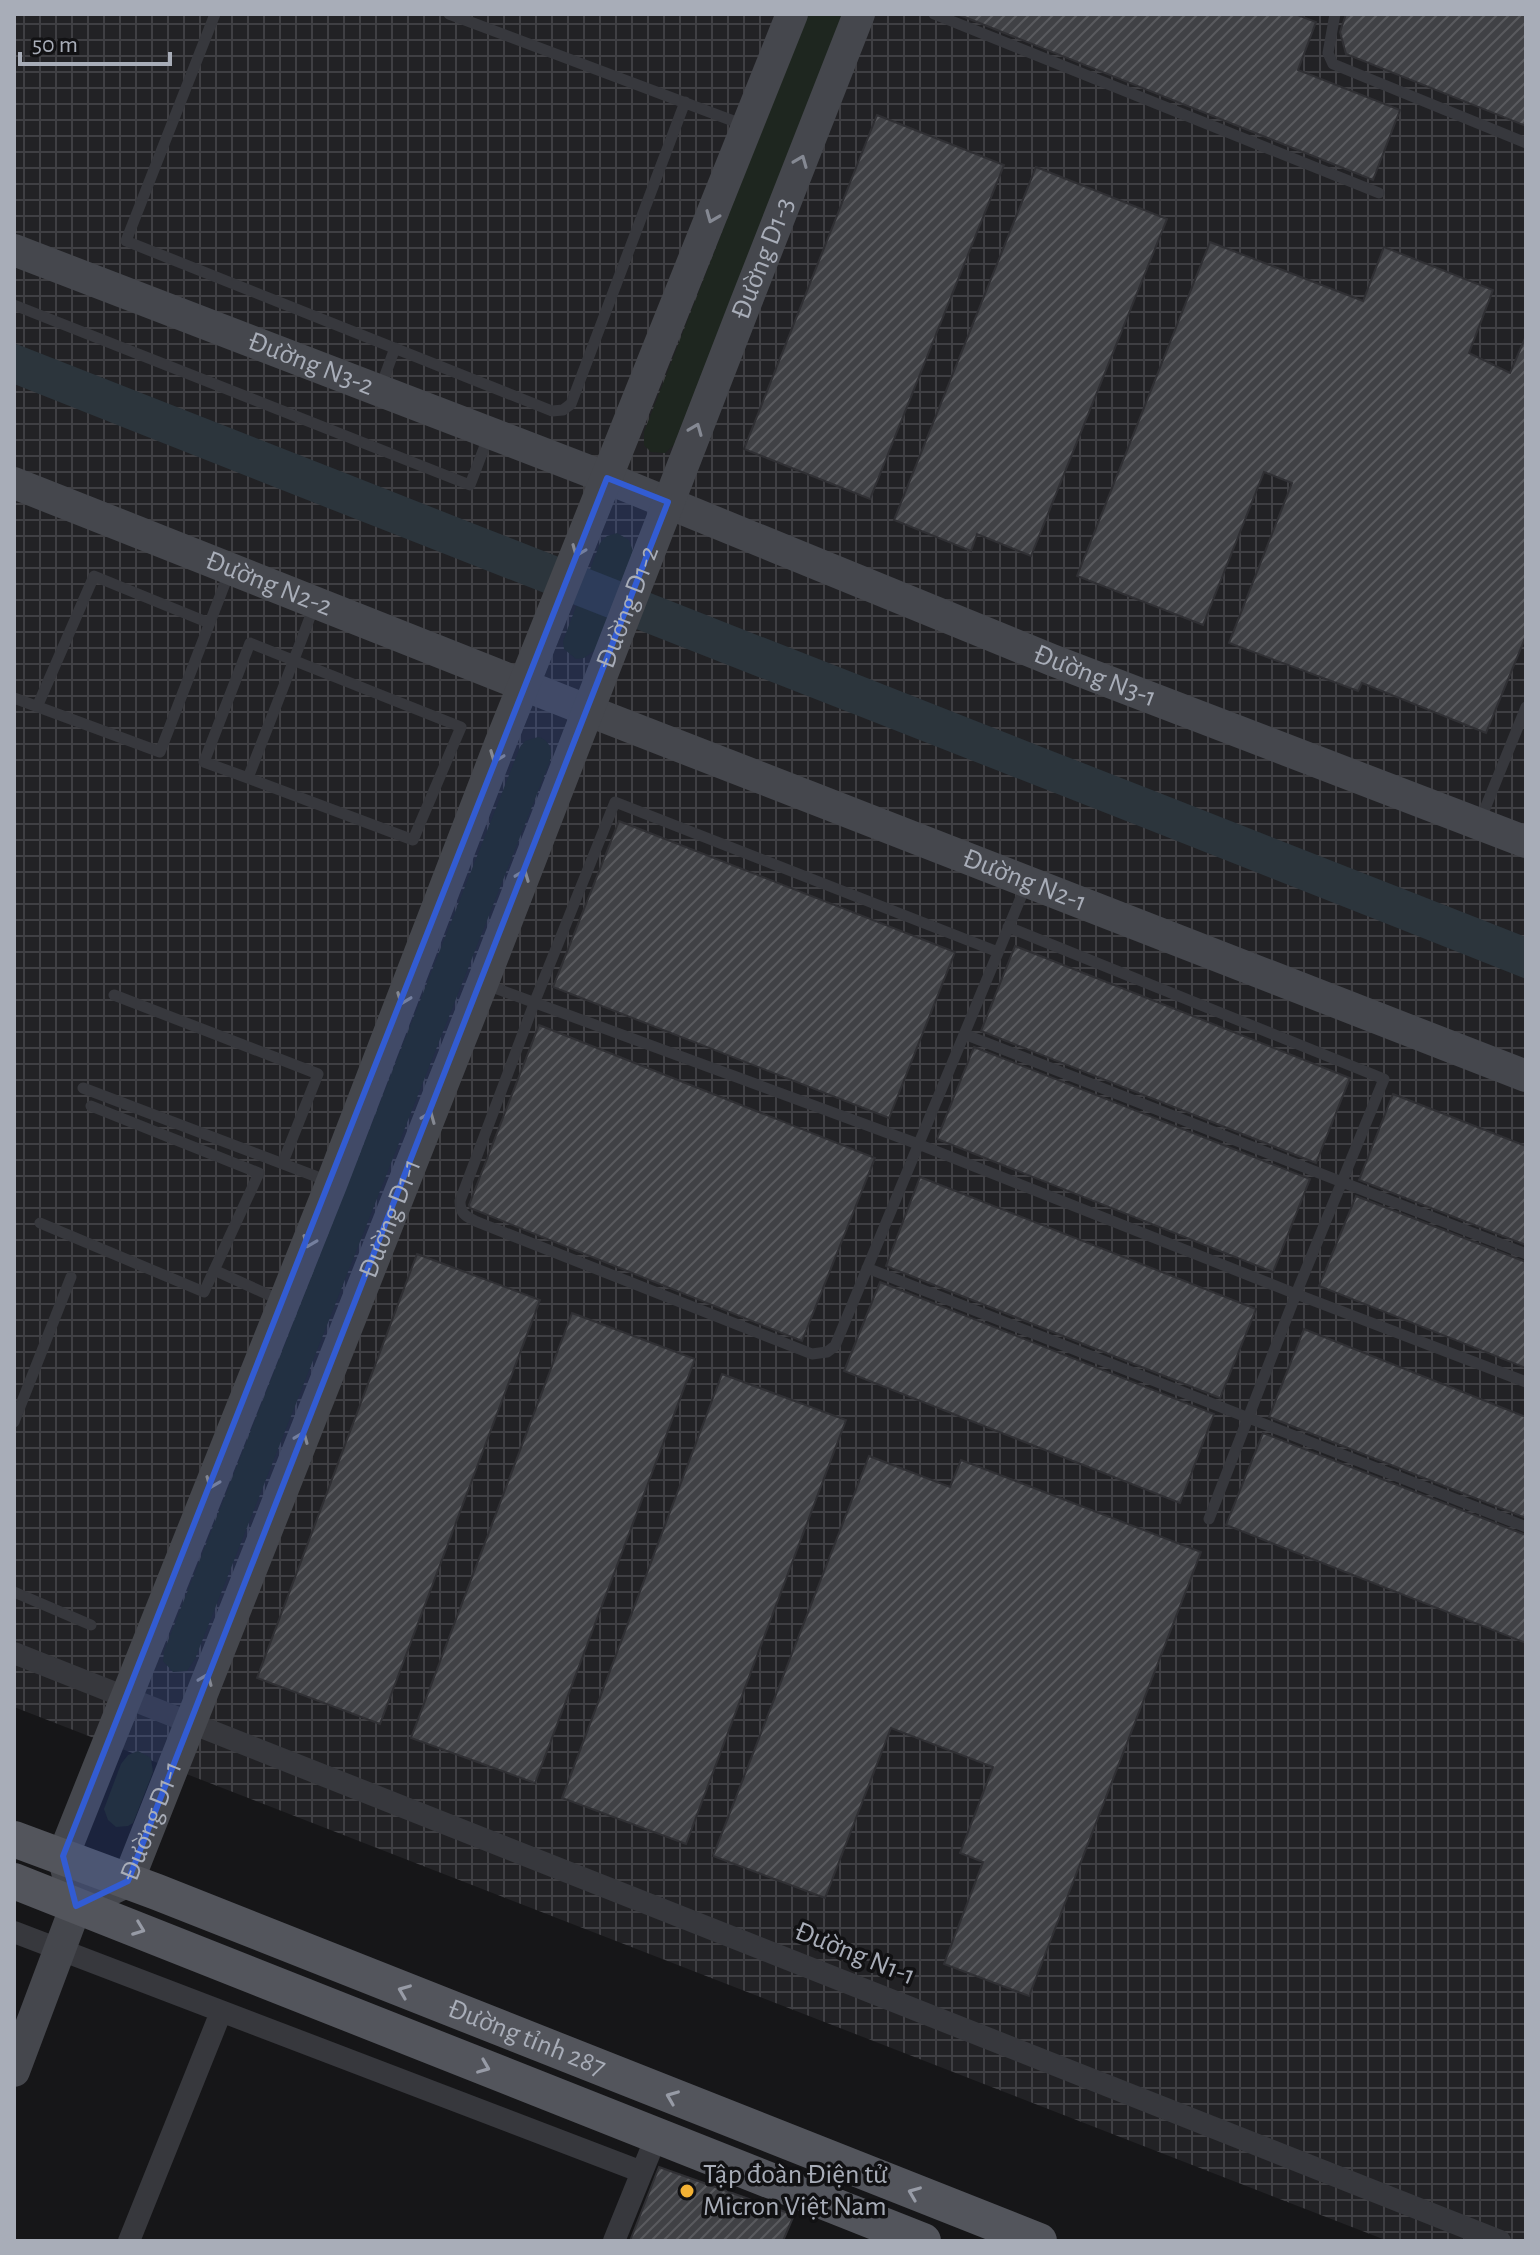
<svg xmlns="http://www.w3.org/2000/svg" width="1540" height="2255" viewBox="0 0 1540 2255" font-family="'Alegreya Sans',sans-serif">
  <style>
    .industrial { fill: url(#industrial-grid) }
    .green { fill: #1e261f }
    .water { fill: #2c353c }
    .building { fill: url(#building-hatch); stroke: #303034; stroke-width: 2 }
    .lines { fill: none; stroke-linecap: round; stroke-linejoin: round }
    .lane { stroke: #37383d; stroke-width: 11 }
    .street { stroke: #37383d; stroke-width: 22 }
    .secondary { stroke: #45474d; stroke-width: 32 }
    .primary { stroke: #53555c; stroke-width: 36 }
    .oneway { stroke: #858993 }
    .oneway2 { stroke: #979ba6 }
    .marked { fill: #325cd3; fill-opacity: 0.2; stroke: #325cd3; stroke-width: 6; stroke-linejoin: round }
    .poi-dot { fill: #f2b134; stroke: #111113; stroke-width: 3 }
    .labels { text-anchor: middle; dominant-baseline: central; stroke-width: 7; stroke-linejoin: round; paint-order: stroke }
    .street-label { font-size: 28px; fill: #a8adb8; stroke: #111113 }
    .poi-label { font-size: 28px; fill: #a8adb8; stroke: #111113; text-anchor: start }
  </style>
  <defs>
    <pattern id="industrial-grid" width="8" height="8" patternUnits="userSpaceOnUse" patternTransform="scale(2)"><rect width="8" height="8" fill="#222225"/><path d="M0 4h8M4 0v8" fill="none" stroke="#3f3f43"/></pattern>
    <pattern id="building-hatch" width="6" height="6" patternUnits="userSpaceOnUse" patternTransform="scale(2)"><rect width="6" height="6" fill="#404145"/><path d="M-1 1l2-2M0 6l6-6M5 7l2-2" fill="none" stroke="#595a5e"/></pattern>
  </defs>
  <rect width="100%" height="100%" fill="#161618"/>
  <path class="industrial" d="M14,14h1512v2227h-138l-1374,-534z"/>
  <path class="green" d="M807,14h36l-169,431 -9,8 -14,-1 -7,-7v-13z
    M617,533l12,7 4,11 -38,99 -11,8 -8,1 -12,-10 -1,-8 37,-98 7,-7z
    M538,737c12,3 15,13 12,24l-355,898 -8,12 -14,1 -10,-11 1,-10 356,-904 5,-6z
    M138,1751l13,7 2,14 -20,51 -5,3 -12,1 -8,-7 -4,-11 17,-45 7,-9z"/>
  <path class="water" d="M14,343c504,198 1008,396 1512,594v42c-503,-200 -1009,-395 -1512,-595z"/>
  <path class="building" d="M957,14h338l21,8 -18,48 102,40 -27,70z
    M1346,14h180v112l-180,-72 -6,-22z
    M877,115l127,50 -134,334 -126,-50z
    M1036,167l131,52 -136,337 -54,-22 -6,17 -77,-31z
    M1210,242l153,59 21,-54 109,43 -24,63 41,20 16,-37v300l-40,97 -124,-50 -4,8 -129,-48 63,-160 -28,-11 -61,153 -126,-49z
    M619,821l336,131 -66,166 -336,-131z
    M1015,946l335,132 -34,85 -335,-132z
    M539,1025l336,133 -73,183 -332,-133 -1,-3z
    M974,1047l336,132 -37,93 -336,-133z
    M1393,1094l133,52v99l-167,-65z
    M920,1177l336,132 -36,89 -334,-132z
    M1356,1196l170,66v106l-207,-82z
    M417,1254l123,46 -160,424 -123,-46z
    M880,1282l334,132 -34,89 -336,-132z
    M572,1313l123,46 -160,424 -124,-45z
    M1304,1329l222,88v101l-257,-101z
    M722,1374l124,46 -160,424 -124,-46z
    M1263,1433l263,102v108l-300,-118z
    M869,1456l81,31 11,-27 240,92 -172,444 -85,-32 39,-102 -23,-9 33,-86 -102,-39 -66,170 -112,-42z
    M659,2167l135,48 -11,26h-153z"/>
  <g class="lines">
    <path class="lane" d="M215,14l-89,227 426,170 11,-1 8,-6 114,-302
      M449,14l295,111
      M934,14l445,179
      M1335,14l-7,39 5,11 193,79
      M14,305l456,180 19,-50
      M380,389l15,-41
      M14,698l146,54 69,-179
      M37,707l57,-131 115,47
      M248,778l-44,-16 46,-119 211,84 -48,113 -165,-62c22,-57 45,-114 66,-172
      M1480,821l46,-114
      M1008,927l376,152 -88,215 -87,225
      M998,952l-383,-150 -80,199 -75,200c0,12 5,15 15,20l337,133 15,-2 8,-6 191,-461
      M484,984l434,160 378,150 230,88
      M114,995l204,79 -35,88
      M964,1034l562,220
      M83,1088l245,93
      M40,1223l164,69 55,-119 -168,-67
      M867,1268l659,259
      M214,1270l66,30
      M14,1422l57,-145
      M14,1592l77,33"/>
    <path class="street" d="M14,1653l1486,588
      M14,1932l628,240
      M129,2241l92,-229
      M614,2241l43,-106"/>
    <g class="secondary">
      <path id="s1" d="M14,250l593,228 445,182 474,182"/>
      <path id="s2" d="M14,483l575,228 937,365"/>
      <path id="s3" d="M76,1906l52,-25c117,-300 239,-599 355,-899 125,-323 249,-646 376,-968"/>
      <path d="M76,1906l-13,-50 269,-674 168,-438 292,-730"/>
      <path d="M14,2071l62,-165"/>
    </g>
    <g class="primary">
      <path id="s4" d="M14,1839l143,53 882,349"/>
      <path d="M14,1881l909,360"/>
    </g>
  </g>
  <defs><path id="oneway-chevron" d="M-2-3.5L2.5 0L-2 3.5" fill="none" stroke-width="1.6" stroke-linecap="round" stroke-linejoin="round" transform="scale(2)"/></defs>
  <g class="oneway">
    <use href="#oneway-chevron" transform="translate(801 161) rotate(-68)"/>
    <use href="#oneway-chevron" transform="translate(712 217) rotate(112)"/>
    <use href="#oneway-chevron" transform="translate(696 429) rotate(-68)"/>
    <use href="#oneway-chevron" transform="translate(578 551) rotate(112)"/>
    <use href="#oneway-chevron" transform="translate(496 757) rotate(111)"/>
    <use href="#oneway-chevron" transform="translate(523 875) rotate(-69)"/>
    <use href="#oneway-chevron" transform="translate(403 999) rotate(111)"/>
    <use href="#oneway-chevron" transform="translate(429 1117) rotate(-68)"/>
    <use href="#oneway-chevron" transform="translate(309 1242) rotate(112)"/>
    <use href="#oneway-chevron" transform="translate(302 1437) rotate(-68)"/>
    <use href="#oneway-chevron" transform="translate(212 1483) rotate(112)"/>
    <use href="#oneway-chevron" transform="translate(206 1679) rotate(-68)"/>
  </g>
  <g class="oneway2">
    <use href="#oneway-chevron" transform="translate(139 1929) rotate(21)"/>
    <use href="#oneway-chevron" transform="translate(404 1991) rotate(-158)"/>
    <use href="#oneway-chevron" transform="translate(484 2067) rotate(22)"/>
    <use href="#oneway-chevron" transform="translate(672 2097) rotate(-158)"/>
    <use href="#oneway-chevron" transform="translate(914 2193) rotate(-158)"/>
  </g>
  <path class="marked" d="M607,478l61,24 -540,1379 -52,25 -13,-50z"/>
  <circle class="poi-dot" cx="687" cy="2191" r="8"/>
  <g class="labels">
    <g class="street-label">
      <text stroke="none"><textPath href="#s3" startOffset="1800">Đường D1-3</textPath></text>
      <text stroke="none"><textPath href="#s1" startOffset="318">Đường N3-2</textPath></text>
      <text stroke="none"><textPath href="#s2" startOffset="274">Đường N2-2</textPath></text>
      <text stroke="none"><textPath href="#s3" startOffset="1426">Đường D1-2</textPath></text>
      <text stroke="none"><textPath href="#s1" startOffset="1162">Đường N3-1</textPath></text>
      <text stroke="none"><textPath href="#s2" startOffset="1086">Đường N2-1</textPath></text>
      <text stroke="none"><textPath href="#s3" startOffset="770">Đường D1-1</textPath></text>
      <text stroke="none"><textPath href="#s3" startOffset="122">Đường D1-1</textPath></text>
      <text transform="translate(855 1954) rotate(22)">Đường N1-1</text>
      <text stroke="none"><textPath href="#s4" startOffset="550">Đường tỉnh 287</textPath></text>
    </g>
    <g class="poi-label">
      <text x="703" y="2175">Tập đoàn Điện tử<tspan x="703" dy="32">Micron Việt Nam</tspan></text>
    </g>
  </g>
  <rect width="1540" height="2255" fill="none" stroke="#a8adb8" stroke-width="32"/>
  <path d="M20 52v12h150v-12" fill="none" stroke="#a8adb8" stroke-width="4"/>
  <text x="32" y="52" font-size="24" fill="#a8adb8" stroke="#111113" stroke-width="6" paint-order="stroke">50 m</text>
</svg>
